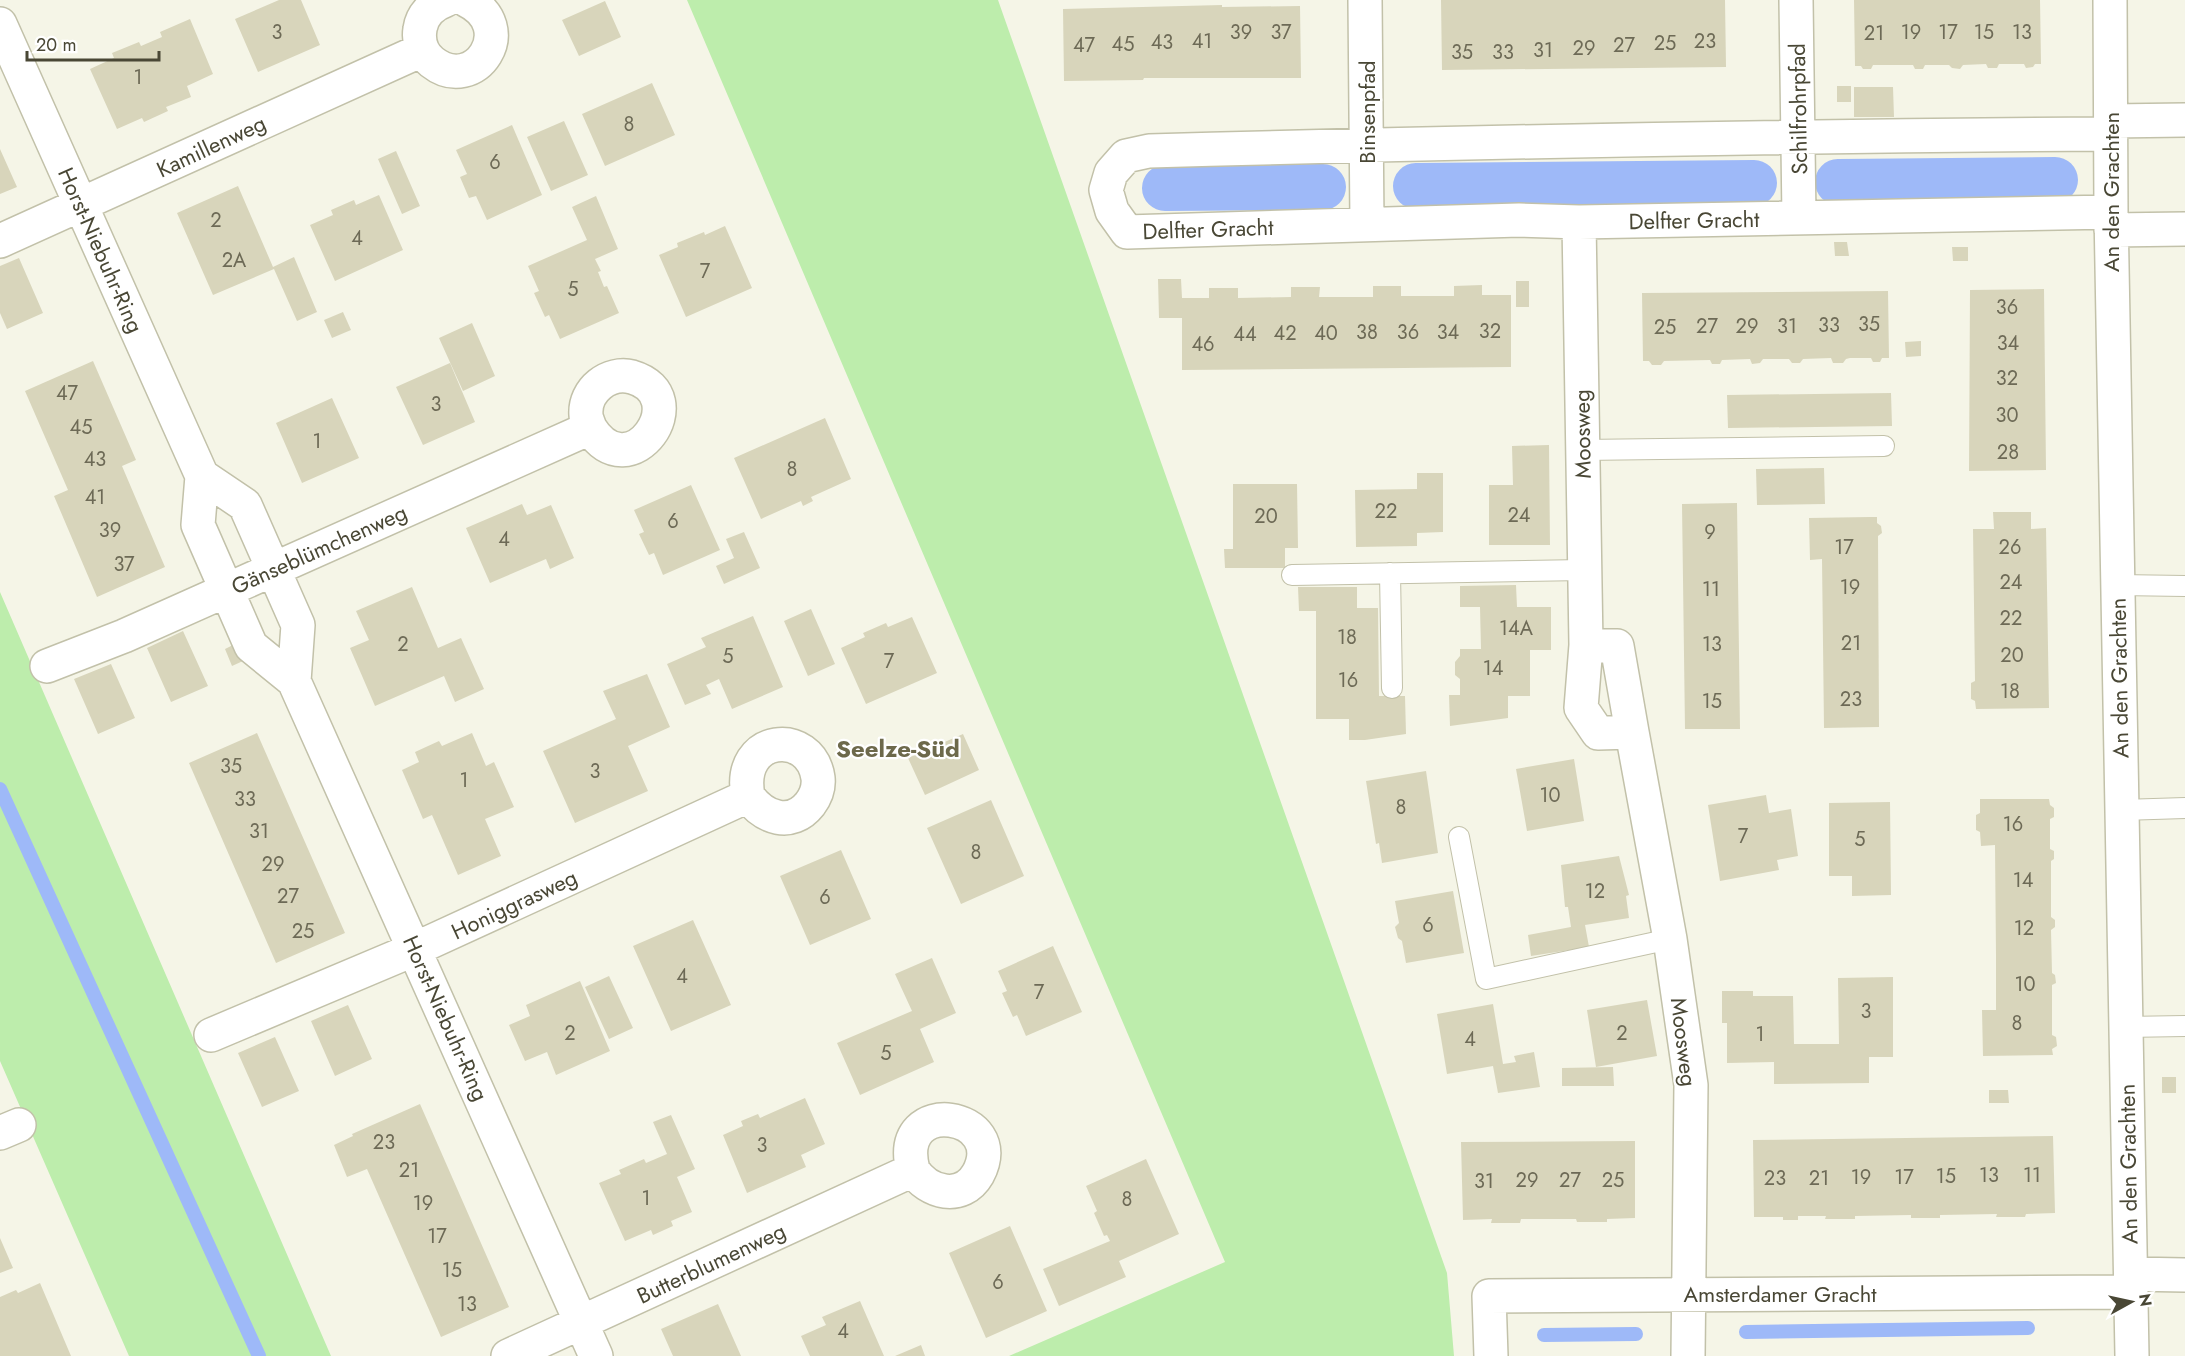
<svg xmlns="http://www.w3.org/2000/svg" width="2185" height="1356" viewBox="0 0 2185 1356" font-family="Jost,sans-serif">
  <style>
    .green { fill: #bdedac }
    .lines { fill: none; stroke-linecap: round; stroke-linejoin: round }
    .stream { stroke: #9eb9f8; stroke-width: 14 }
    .canal { stroke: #9eb9f8; stroke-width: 46 }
    .building { fill: #d8d5bb }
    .lane-casing { stroke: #c2c1a9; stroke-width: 22 }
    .street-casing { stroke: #c2c1a9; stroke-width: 36 }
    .lane { stroke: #fff; stroke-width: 20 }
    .street { stroke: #fff; stroke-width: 33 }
    .labels { text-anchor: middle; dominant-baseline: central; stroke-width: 4.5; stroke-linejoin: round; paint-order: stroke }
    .number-label { font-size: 20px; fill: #6d6a56 }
    .street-label { font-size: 22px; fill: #494735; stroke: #fff }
    .neighbourhood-label { font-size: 24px; font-weight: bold; fill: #6d694b; stroke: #fff }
  </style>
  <rect width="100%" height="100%" fill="#f5f5e7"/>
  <path class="green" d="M687,0h311l449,1273 7,83h-445l216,-94z
    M0,592l331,764h-202l-129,-295z"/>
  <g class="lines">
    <path class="stream" d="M0,789l259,567
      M1746,1332l282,-4
      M1544,1335l92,-1"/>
    <path class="canal" d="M1838,182l217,-2
      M1416,186l338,-3
      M1165,188l158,-1"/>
  </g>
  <path class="building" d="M279,0h22l19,45 -62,27 -23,-53z
    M1441,0h284l1,67 -284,3z
    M1854,0h186l1,64h-6l-2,3 -7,1 -2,-4h-25l-2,4h-9l-2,-4 -23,1 -3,4 -8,-1 -3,-3h-24l-2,4h-8l-2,-4h-40l-2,4h-8l-2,-3h-6z
    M605,1l16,36 -42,19 -17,-36z
    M1222,5v2l78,-1 1,72h-157l-1,2 -79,1 -1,-72z
    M190,19l23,55 -26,12 4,11 -25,10 2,4 -24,11 -2,-4 -25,11 -27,-60 24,-11 -2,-5 27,-11 2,4 21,-9 -2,-5z
    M652,83l23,52 -70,31 -23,-52z
    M1837,86h14v16h-14z
    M1854,87h39l1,30h-40z
    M564,121l24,54 -37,16 -24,-54z
    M512,125l30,70 -55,25 -11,-24 -7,2 -9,-21 7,-3 -11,-24z
    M0,149l17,38 -17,7z
    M396,151l24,55 -18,8 -24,-55z
    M238,186l35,81 21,-10 23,55 -20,9 -23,-52 -61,26 -36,-82z
    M379,195l24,55 -68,31 -25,-56 23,-10 -2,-5 23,-10 2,5z
    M596,196l22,53 -23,10 6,12 -3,1 6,15 3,-1 12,27 -59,26 -11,-24 -4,2 -11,-24 5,-2 -11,-25 59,-26 -15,-33z
    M725,226l27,62 -66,29 -27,-62 19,-8 -1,-4 27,-11 1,3z
    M1834,242h13l2,14h-14z
    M1952,247h16v14h-15z
    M19,258l24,55 -36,16 -7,-16v-47z
    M1158,279h23l1,19h27v-10h29v10l53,-1v-10h29l-1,10h54v-11h28v10h53v-10l28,-1v10h29v72l-329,3v-52h-23z
    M1516,281h13v26h-13z
    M2044,289l2,181 -77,1 1,-181z
    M1888,291l1,67h-7l-2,4h-7l-2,-4h-21l-4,1 -3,4h-10l-2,-5 -28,1 -3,4h-8l-3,-4h-26l-3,4 -8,1 -2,-5 -28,1 -2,4h-8l-2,-4 -46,1 -3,4h-9l-3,-4h-6l-1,-68z
    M343,312l8,18 -19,8 -8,-18z
    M472,323l23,53 -32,15 -24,-53z
    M1921,341v15l-15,1 -1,-15z
    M93,361l43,99 -14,6 43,101 -68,30 -43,-101 14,-6 -43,-99z
    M450,363l25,59 -52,23 -27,-58z
    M1891,393l1,33 -164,2 -1,-33z
    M332,398l27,60 -57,25 -26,-60z
    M825,418l26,61 -40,18 2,4 -10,5 -2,-5 -40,18 -27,-61z
    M1549,445l1,100h-61v-60h24l-1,-39z
    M1824,468l1,36 -68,1 -1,-36z
    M1417,473h26v59l-26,1v13l-61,1 -1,-57 62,-1z
    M1233,484h64l1,64h-13v20h-60l-1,-19h9z
    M691,485l29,65 -57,25 -9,-22 -5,2 -10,-21 5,-2 -10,-22z
    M1737,503l3,226h-55l-3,-225z
    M522,504l5,11 24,-10 23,53 -24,11 -4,-10 -56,24 -24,-55z
    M1993,512h38v17l15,-1 3,180 -73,1 -1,-8 -4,-2v-16l4,-2 -2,-152h21z
    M1870,517h7v6l4,3 1,7 -4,3 1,191 -55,1 -2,-169 -12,1 -1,-42z
    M744,532l16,36 -36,16 -8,-18 18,-8 -8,-19z
    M1516,585l1,22h34v43h-21v46h-22v22l-58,8 -1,-31h11v-16l-5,-4v-13l5,-6v-7h21l-1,-42h-20v-21z
    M412,587l26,61 23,-10 23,51 -29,13 -11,-26 -69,30 -25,-58 19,-8 -13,-29z
    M1298,587h59v21h21l1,88h26l1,38 -41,6h-16v-21h-33v-108h-17z
    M811,609l24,55 -27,12 -24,-55z
    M753,616l30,71 -51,22 -13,-30 -13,6 5,9 -26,11 -18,-41 39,-17 -5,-9z
    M912,617l25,56 -71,31 -25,-56 24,-11 -2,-4 23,-10 2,4z
    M183,631l25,55 -37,16 -24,-54z
    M235,644l8,17 -11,5 -7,-17z
    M111,664l24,54 -37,16 -24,-55z
    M647,674l23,53 -42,19 20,45 -73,32 -32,-72 73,-32 -13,-28z
    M257,733l88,200 -69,30 -87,-200z
    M472,733l14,33 8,-4 20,45 -29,12 16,37 -43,19 -26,-60 -9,4 -21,-49 17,-8 -4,-10 24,-11 3,5z
    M963,734l16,36 -54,25 -17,-37z
    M1574,759l10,62 -57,10 -11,-62z
    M1426,771l12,82 -56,10 -3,-20 -3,1 -10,-63z
    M1766,795l3,18 22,-4 7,47 -21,4 2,10 -59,11 -12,-76z
    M1980,799h69l1,6 4,3v9l-4,2v30l4,2v8l-3,2v56l4,3v7l-4,3 1,43 3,2 1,8 -4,2v50l4,2 1,9 -5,3 1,6 -70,1 -1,-46h14v-54l-1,-111 -14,1 -1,-14 -4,-2v-15l4,-2z
    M991,800l33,76 -63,28 -34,-76z
    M1890,802l1,93 -39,1v-20h-23v-73z
    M841,850l30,69 -61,26 -30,-69z
    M1619,856l10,39 -3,1 3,22 -44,7 4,22 -58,9 -3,-21 43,-8 -3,-20h-3l-4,-42z
    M1453,891l11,62 -58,10 -4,-22 -4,-3 -3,-11 4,-4 -4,-22z
    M693,920l38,85 -60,26 -38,-85z
    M1053,946l29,66 -56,24 -9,-21 -4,2 -11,-24 5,-2 -9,-20z
    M932,958l24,55 -36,16 14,33 -74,33 -23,-52 75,-32 -17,-37z
    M609,976l24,52 -24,11 -24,-52z
    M1893,977v80h-24v26l-95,1v-22l-47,1v-40h-5v-32h31v5h40l1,48h45l-1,-66z
    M580,981l30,70 -54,24 -9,-23 -22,9 -16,-36 21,-9 -4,-11z
    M1647,1000l10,56 -61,11 -9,-57z
    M1493,1004l10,60 13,-2 -2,-6 20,-4 6,35 -42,6 -5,-27 -46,8 -10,-60z
    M348,1005l24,54 -37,17 -24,-55z
    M275,1037l24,54 -37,16 -24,-54z
    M1613,1067l1,19h-52v-18z
    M2162,1077h14v16h-14z
    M1989,1090h19l1,13h-20z
    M805,1098l20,46 -24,11 5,12 -59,26 -24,-58 20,-9 -2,-5 17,-7 2,4z
    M420,1104l89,203 -68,30 -74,-168 -20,8 -13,-32 19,-9 -1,-2z
    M671,1115l24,54 -18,8 15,35 -21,9 2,5 -20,9 -2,-5 -26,11 -26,-58 22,-9 -2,-4 25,-11 2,4 21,-9 -14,-32z
    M2053,1136l2,77 -29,1 -1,3h-29l1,-3 -57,1v3h-29v-3l-56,1v3h-30l1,-3h-28v4h-15v-3h-29l-1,-77z
    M1635,1141v77l-28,1v3h-30l-1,-3h-55l-1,4h-29l1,-4 -29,1 -2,-78z
    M1146,1159l33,75 -60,27 7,16 -67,29 -16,-37 67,-28 -3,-6 -3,1 -10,-23 3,-2 -11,-25z
    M1010,1226l37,85 -61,27 -37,-85z
    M0,1238l13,30 -13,5z
    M40,1283l31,73h-71v-59l16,-7 2,3z
    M860,1301l24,55h-74l-9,-20 25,-11 -4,-8z
    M718,1304l23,52h-68l-12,-27z
    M921,1345l4,11h-30z"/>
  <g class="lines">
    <defs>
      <path id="lane" d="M1582,450l302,-4
        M1390,573l2,115
        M1292,575l292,-5
        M2118,585l67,1
        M2122,810l63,-2
        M1459,837l27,142 184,-40
        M2125,1027l60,-1"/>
      <path id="street" d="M446,0c-14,5 -24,15 -26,29 -2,12 2,25 12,33 43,34 89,-35 34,-62
        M1365,0l2,224
        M1796,0l3,218
        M2110,0l1,212 21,1144
        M0,24l202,452 -4,49 53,121 43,35 302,675
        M2111,121l74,-1
        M2111,212l-532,10 -60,-2 -392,12 -15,-21 -6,-21 5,-17 15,-17 23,-5c320,-9 641,-15 962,-17
        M1579,222l7,423 -5,63 17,25 34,-1 -15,-86 -31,-1
        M2111,230l74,-1
        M0,241l422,-191
        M202,476l43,29 53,120 -4,56
        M47,666l77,-30 466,-208c-1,-4 -4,-9 -4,-13 -2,-25 23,-44 46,-38 65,19 -2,115 -42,51
        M1632,732l38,207 21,146 -3,271
        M211,1035l204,-86 333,-153c-12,-62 63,-68 70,-18 1,9 -2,18 -8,26 -19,24 -46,14 -62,-8
        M0,1133l19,-8
        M2131,1274l54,1
        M508,1356l405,-186c-20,-77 98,-57 65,4 -16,28 -50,19 -65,-4
        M1491,1356l-2,-60 642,-4"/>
    </defs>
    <use href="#lane" class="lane-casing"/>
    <use href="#street" class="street-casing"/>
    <use href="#lane" class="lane"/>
    <use href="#street" class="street"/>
  </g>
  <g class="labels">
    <g class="number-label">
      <text x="277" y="32">3</text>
      <text x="1241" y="32">39</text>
      <text x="1281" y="32">37</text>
      <text x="1911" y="32">19</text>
      <text x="1948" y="32">17</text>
      <text x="1984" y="32">15</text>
      <text x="2022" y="32">13</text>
      <text x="1874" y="33">21</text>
      <text x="1202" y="41">41</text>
      <text x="1705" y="41">23</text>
      <text x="1162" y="42">43</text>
      <text x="1665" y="43">25</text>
      <text x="1123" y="44">45</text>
      <text x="1084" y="45">47</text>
      <text x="1624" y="45">27</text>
      <text x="1584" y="48">29</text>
      <text x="1543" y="50">31</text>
      <text x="1462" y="52">35</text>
      <text x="1503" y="52">33</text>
      <text x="138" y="77">1</text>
      <text x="629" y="124">8</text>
      <text x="495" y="162">6</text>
      <text x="216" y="220">2</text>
      <text x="357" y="238">4</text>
      <text x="234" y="260">2A</text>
      <text x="705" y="271">7</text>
      <text x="573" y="289">5</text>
      <text x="2007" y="307">36</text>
      <text x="1869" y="324">35</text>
      <text x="1829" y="325">33</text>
      <text x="1707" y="326">27</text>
      <text x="1747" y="326">29</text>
      <text x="1787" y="326">31</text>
      <text x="1665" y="327">25</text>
      <text x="1490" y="331">32</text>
      <text x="1367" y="332">38</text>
      <text x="1408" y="332">36</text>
      <text x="1448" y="332">34</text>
      <text x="1285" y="333">42</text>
      <text x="1326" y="333">40</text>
      <text x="1245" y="334">44</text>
      <text x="2008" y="343">34</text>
      <text x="1203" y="344">46</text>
      <text x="2007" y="378">32</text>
      <text x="67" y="393">47</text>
      <text x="436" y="404">3</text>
      <text x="2007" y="415">30</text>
      <text x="81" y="427">45</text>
      <text x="317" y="441">1</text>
      <text x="2008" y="452">28</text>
      <text x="95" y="459">43</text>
      <text x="792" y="469">8</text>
      <text x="95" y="497">41</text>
      <text x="1386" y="511">22</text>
      <text x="1519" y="515">24</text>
      <text x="1266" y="516">20</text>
      <text x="673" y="521">6</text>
      <text x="110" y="530">39</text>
      <text x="1710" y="532">9</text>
      <text x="504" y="539">4</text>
      <text x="1844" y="547">17</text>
      <text x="2010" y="547">26</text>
      <text x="124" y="564">37</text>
      <text x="2011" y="582">24</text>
      <text x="1850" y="587">19</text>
      <text x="1711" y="589">11</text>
      <text x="2011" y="618">22</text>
      <text x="1516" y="628">14A</text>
      <text x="1347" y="637">18</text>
      <text x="1851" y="643">21</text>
      <text x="403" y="644">2</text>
      <text x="1712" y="644">13</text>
      <text x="2012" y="655">20</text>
      <text x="728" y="656">5</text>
      <text x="889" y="661">7</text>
      <text x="1493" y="668">14</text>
      <text x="1348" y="680">16</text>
      <text x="2010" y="691">18</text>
      <text x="1851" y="699">23</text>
      <text x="1712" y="701">15</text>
      <text x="231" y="766">35</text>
      <text x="595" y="771">3</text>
      <text x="464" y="780">1</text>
      <text x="1550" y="795">10</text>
      <text x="245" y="799">33</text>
      <text x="1401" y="807">8</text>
      <text x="2013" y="824">16</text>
      <text x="259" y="831">31</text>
      <text x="1743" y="836">7</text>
      <text x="1860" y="839">5</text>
      <text x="976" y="852">8</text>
      <text x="273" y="864">29</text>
      <text x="2023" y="880">14</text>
      <text x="1595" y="891">12</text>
      <text x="288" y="896">27</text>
      <text x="825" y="897">6</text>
      <text x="1428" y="925">6</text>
      <text x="2024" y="928">12</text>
      <text x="303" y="931">25</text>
      <text x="682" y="976">4</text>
      <text x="2025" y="984">10</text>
      <text x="1039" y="992">7</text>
      <text x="1866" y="1011">3</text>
      <text x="2017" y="1023">8</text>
      <text x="570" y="1033">2</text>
      <text x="1622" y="1033">2</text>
      <text x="1760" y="1034">1</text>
      <text x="1470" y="1039">4</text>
      <text x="886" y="1053">5</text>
      <text x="384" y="1142">23</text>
      <text x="762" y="1145">3</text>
      <text x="409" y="1170">21</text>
      <text x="1989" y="1175">13</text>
      <text x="2032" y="1175">11</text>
      <text x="1946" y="1176">15</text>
      <text x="1861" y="1177">19</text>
      <text x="1904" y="1177">17</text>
      <text x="1775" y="1178">23</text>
      <text x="1819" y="1178">21</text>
      <text x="1527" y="1180">29</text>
      <text x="1570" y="1180">27</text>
      <text x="1613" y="1180">25</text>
      <text x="1484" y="1181">31</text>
      <text x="646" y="1198">1</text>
      <text x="1127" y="1199">8</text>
      <text x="423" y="1203">19</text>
      <text x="437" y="1236">17</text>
      <text x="452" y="1270">15</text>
      <text x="998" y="1282">6</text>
      <text x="467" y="1304">13</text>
      <text x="843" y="1331">4</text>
    </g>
    <g class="street-label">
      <text transform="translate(1798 109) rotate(-91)">Schilfrohrpfad</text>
      <text transform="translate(1367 112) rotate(-90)">Binsenpfad</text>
      <text transform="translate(211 146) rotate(-25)">Kamillenweg</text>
      <text transform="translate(2111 192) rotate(-90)">An den Grachten</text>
      <text transform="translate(1694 220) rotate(-1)">Delfter Gracht</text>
      <text transform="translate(1208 229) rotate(-2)">Delfter Gracht</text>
      <text transform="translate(101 250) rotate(66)">Horst-Niebuhr-Ring</text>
      <text transform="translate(1582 434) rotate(-91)">Moosweg</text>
      <text transform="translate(319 549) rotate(-24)">Gänseblümchenweg</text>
      <text transform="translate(2119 678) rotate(-91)">An den Grachten</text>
      <text transform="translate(514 904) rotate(-25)">Honiggrasweg</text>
      <text transform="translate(446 1018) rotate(66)">Horst-Niebuhr-Ring</text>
      <text transform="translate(1684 1042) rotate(83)">Moosweg</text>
      <text transform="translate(2128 1164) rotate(-91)">An den Grachten</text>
      <text transform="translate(711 1263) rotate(-25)">Butterblumenweg</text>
      <text x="1780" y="1294">Amsterdamer Gracht</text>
    </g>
    <g class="neighbourhood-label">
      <text x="898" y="748">Seelze-Süd</text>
    </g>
  </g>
  <g transform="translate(2131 1302) rotate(82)" stroke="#ffffff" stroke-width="4.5" paint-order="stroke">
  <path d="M0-4.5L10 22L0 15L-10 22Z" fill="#494735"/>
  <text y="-9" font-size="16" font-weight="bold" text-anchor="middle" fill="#494735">N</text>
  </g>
  <path d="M27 51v9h132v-9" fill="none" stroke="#494735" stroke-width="3"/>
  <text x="36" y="51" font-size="18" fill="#494735" stroke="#ffffff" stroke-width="4.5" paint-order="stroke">20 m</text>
</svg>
